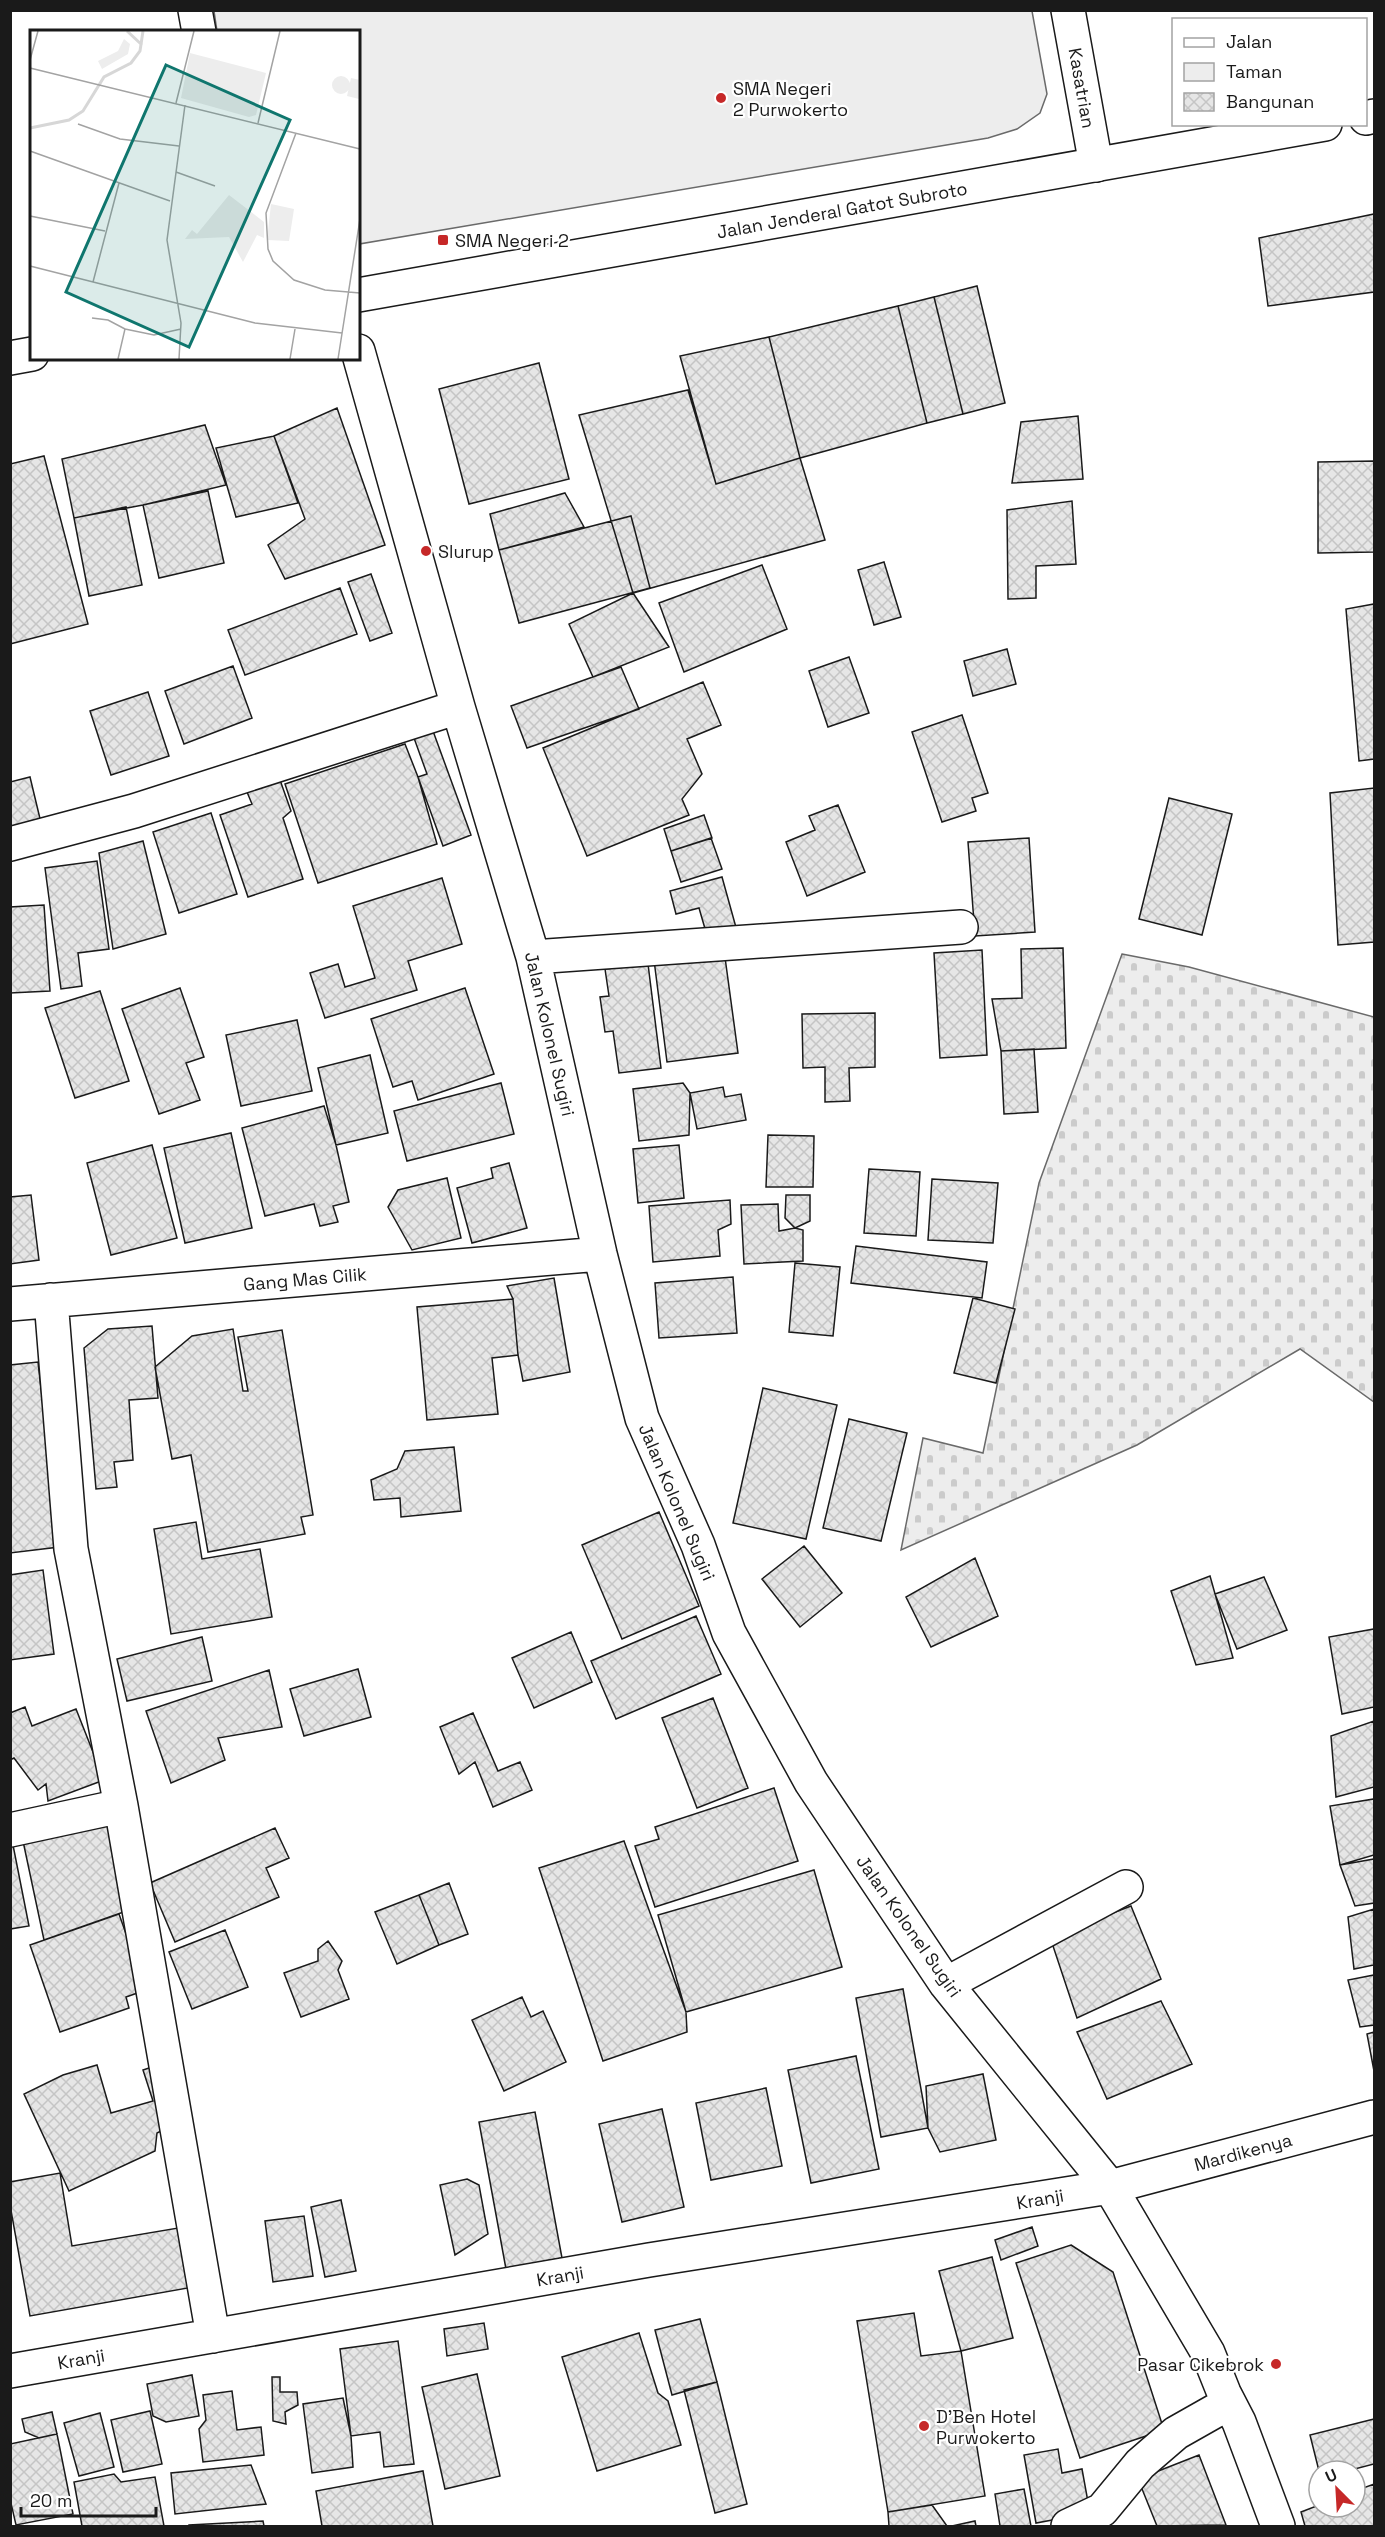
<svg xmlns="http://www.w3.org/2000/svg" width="1385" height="2537" viewBox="0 0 1385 2537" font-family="'Space Grotesk',sans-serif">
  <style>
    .cemetery { fill: url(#cemetery-stones); stroke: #6a6a6a; stroke-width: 1.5 }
    .park { fill: #ededed; stroke: #6a6a6a; stroke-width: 1.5 }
    .building { fill: url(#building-cross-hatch); stroke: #1a1a1a; stroke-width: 1.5 }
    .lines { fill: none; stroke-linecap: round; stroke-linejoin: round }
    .minor-casing { stroke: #1a1a1a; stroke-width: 36 }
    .major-casing { stroke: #1a1a1a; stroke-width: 36 }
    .minor { stroke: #fff; stroke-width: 33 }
    .major { stroke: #fff; stroke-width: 33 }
    .poi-dot { fill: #c62828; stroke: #fff; stroke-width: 2 }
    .labels { text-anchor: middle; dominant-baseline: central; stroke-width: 4.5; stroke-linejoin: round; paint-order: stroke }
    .poi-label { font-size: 18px; fill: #1a1a1a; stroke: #fff; text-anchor: start }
    .street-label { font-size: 18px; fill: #1a1a1a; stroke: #fff }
    .inset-river { fill: none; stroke: #d7d7d7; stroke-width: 3 }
    .inset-road { fill: none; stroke: #a3a3a3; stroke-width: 1.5 }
    .view { fill: #0f766e; fill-opacity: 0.15; stroke: #0f766e; stroke-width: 3 }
    .inset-edge { fill: none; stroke: #1a1a1a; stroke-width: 3 }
  </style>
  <defs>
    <pattern id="cemetery-stones" width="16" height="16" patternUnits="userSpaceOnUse" patternTransform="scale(1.5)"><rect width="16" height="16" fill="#ededed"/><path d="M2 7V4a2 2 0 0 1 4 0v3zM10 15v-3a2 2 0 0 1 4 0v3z" fill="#cbcbcb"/></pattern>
    <pattern id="building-cross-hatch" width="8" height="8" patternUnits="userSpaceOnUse" patternTransform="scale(1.5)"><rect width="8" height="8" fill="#e6e6e6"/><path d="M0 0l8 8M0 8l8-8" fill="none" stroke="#c5c5c5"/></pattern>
  </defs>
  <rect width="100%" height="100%" fill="#fff"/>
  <path class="cemetery" d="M1122,954l67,13 185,50v385l-74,-53 -163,96 -236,105 22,-112 60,15 56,-270z"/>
  <path class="park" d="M214,11h818l15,83 -7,19 -23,16 -29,9 -629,106 -1,-212 -141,-1z"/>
  <path class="building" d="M1374,214v78l-106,14 -9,-68z
    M977,286l28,117 -42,11 -29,-117z
    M934,297l29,117 -36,9 -29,-117z
    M898,306l29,117 -127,35 -31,-121z
    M769,337l31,121 -84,26 -36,-128z
    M539,363l30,116 -100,25 -30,-115z
    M688,390l28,94 84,-26 25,82 -192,53 -54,-178z
    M337,408l48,137 -100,34 -17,-34 37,-26 -31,-83z
    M1078,416l5,63 -71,4 9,-61z
    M205,425l21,60 -83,20 -69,13 -12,-59z
    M274,436l24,67 -62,14 -20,-69z
    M44,456l44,168 -78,20v-180z
    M1374,461v91l-56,1v-91z
    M208,491l16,72 -65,15 -16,-73z
    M565,493l19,34 -85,23 -9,-36z
    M1072,501l4,63 -40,2v32l-28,1 -1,-89z
    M126,507l16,78 -53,11 -15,-78z
    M631,516l19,72 -131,35 -20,-73z
    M884,562l17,55 -27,8 -16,-55z
    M762,565l25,64 -103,43 -25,-69z
    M371,574l21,59 -22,8 -22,-59z
    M340,588l17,46 -112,41 -17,-45z
    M633,593l36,54 -76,30 -24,-53z
    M1374,604v155l-15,2 -13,-152z
    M1007,649l9,35 -43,12 -9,-35z
    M849,657l20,56 -41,14 -19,-56z
    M233,666l19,52 -68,26 -19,-53z
    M621,667l18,42 -112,39 -16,-42z
    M703,682l18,43 -34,14 15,35 -20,25 7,16 -102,41 -44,-108z
    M148,692l21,64 -58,19 -21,-64z
    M962,715l26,78 -16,5 4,13 -34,11 -30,-90z
    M433,731l38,104 -28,11 -25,-69 9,-3 -13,-36z
    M405,744l13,33 19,67 -119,39 -33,-99z
    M30,777l12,50 -32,7v-52z
    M280,780l11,31 -8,7 20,61 -55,18 -28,-82 32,-11 -5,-12z
    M1374,788v154l-36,3 -8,-152z
    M1169,798l63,16 -30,121 -63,-16z
    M838,805l27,67 -58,24 -21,-54 29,-12 -6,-14z
    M211,813l26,81 -58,19 -26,-81z
    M704,815l8,23 -41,13 -7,-22z
    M711,838l11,31 -41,13 -10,-31z
    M1029,838l6,94 -60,4 -7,-94z
    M143,841l23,93 -53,15 -14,-96z
    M97,861l12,88 -31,4 4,33 -21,3 -16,-121z
    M722,877l15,54 -29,8 -9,-31 -23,6 -6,-23z
    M442,878l20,66 -54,17 9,29 -92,28 -15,-45 28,-9 7,23 30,-9 -22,-72z
    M44,905l6,86 -40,2v-86z
    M1063,948l3,100 -65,3 -9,-52 30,-1 -1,-49z
    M724,950l14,103 -71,9 -13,-102z
    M982,950l5,105 -47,3 -6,-105z
    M648,964l13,104 -42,5 -6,-42 -8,1 -5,-35 9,-1 -4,-27z
    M180,988l24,69 -18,6 14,37 -41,14 -37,-105z
    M465,988l29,86 -76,26 -6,-19 -19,6 -22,-68z
    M100,991l29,90 -54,17 -30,-90z
    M875,1013v54l-26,1 1,33 -25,1v-35l-22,1 -1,-54z
    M297,1020l15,71 -71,15 -15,-71z
    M1034,1049l4,63 -34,2 -3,-63z
    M370,1055l18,78 -52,12 -18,-77z
    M501,1083l13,51 -107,27 -13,-50z
    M683,1083l7,10 -1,42 -50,6 -6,-52z
    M723,1087l2,10 16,-3 5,26 -49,9 -7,-36z
    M324,1106l12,39 13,57 -16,4 5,16 -18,4 -6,-22 -49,12 -23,-88z
    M231,1133l21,95 -67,15 -21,-95z
    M768,1135l46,1 -1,51h-47z
    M152,1145l25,93 -66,17 -24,-92z
    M679,1145l5,53 -46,5 -5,-54z
    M509,1163l18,65 -55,15 -15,-55 36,-10 -2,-10z
    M869,1169l51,3 -4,64 -52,-3z
    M447,1178l14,60 -49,12 -24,-43 10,-17z
    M932,1179l66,4 -5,60 -65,-3z
    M31,1195l8,65 -29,4v-67z
    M786,1195h24v26l-15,7 -10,-10z
    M730,1200l1,24 -13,6 2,26 -67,6 -4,-56z
    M778,1204l1,27 16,-3 8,2v31l-59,3 -3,-59z
    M856,1246l131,16 -5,36 -131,-15z
    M795,1263l45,4 -7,69 -44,-4z
    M733,1277l4,56 -78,5 -4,-55z
    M554,1278l16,94 -47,9 -5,-26 -5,-56 -6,-13z
    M973,1298l42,11 -19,74 -42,-10z
    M513,1299l5,56 -26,3 6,56 -71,6 -10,-113z
    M152,1326l6,72 -29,2 4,60 -19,2 3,25 -21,2 -12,-141 24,-19z
    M233,1329l10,62h5l-10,-54 44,-7 31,185 -12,2 4,17 -97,18 -17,-97 -19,4 -17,-92 37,-31z
    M38,1362l21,185 -49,6v-188z
    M763,1388l74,17 -31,134 -73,-16z
    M849,1419l58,14 -26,108 -58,-13z
    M454,1447l7,64 -60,6 -1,-19 -26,2 -3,-20 26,-11 8,-18z
    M659,1512l40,94 -77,33 -40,-94z
    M196,1522l6,37 58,-10 12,68 -101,17 -17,-105z
    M804,1546l38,47 -42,34 -38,-48z
    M975,1558l23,58 -67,31 -25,-50z
    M43,1570l11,84 -44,6v-85z
    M1210,1576l23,82 -37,7 -25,-74z
    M1264,1577l23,53 -50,19 -22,-55z
    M696,1616l25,58 -105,45 -25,-58z
    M1374,1629v78l-32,7 -13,-77z
    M571,1632l21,50 -58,26 -22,-50z
    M202,1637l10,44 -85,20 -10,-42z
    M358,1669l13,48 -67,19 -14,-47z
    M269,1670l13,57 -64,11 7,22 -54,23 -25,-72z
    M713,1698l35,90 -51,20 -35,-90z
    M25,1707l7,19 44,-17 28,71 -56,21 -2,-17 -8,6 -24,-32 -4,2v-47z
    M473,1713l25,58 22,-9 12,28 -39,17 -18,-45 -16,12 -19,-47z
    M1374,1721v66l-38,10 -5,-61z
    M774,1788l24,73 -143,46 -20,-61 24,-7 -4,-12z
    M1374,1799v56l-34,10 -10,-59z
    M120,1820l15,88 -91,32 -21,-99z
    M275,1828l14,30 -23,10 13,29 -104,45 -25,-59z
    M624,1841l62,171 1,20 -84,29 -64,-193z
    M10,1845h3l16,81 -19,3z
    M1374,1859v44l-19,3 -15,-41z
    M814,1870l28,97 -156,45 -28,-97z
    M449,1883l19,51 -29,11 -20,-50z
    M419,1895l20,50 -42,19 -22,-52z
    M1131,1906l30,73 -84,39 -27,-81z
    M1374,1909v56l-20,4 -6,-52z
    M119,1914l27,76 -20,7 3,11 -69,24 -30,-87z
    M225,1930l23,57 -56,22 -23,-57z
    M328,1941l14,20 -4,9 11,29 -48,18 -17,-44 34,-12v-12z
    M1374,1975v50l-14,2 -12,-47z
    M903,1989l25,139 -47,9 -25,-139z
    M522,1997l9,20 12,-6 23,51 -62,29 -32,-71z
    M1161,2001l31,63 -85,35 -30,-67z
    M1374,2032v39l-7,-37z
    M856,2056l23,113 -68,14 -23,-113z
    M97,2065l14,48 42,-12 -10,-31 12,-4 18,59 -16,8 -2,18 -86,40 -45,-97 39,-19z
    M983,2074l13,66 -56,12 -12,-24 -2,-42z
    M766,2088l16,78 -71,14 -15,-77z
    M662,2109l22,98 -62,15 -23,-98z
    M535,2112l27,146 -56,11 -27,-147z
    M60,2173l12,73 106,-18 10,60 -158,28 -20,-111v-23z
    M467,2179l12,6 9,49 -33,21 -15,-70z
    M341,2200l15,71 -31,6 -14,-70z
    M304,2216l9,60 -40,6 -8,-61z
    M1032,2227l6,19 -37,14 -6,-20z
    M1071,2245l42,27 51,158 -84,28 -64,-195z
    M992,2257l21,81 -52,13 -22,-80z
    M914,2313l7,43 40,-5 24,145 -97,16 -31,-191z
    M700,2319l17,63 -45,13 -17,-65z
    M484,2323l4,26 -41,7 -3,-27z
    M639,2333l19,60 10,8 13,44 -84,26 -35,-114z
    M398,2341l16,123 -30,3 -4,-35 -29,4 -11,-87z
    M477,2374l23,102 -55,13 -23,-102z
    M192,2375l7,41 -33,6 -13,-6 -6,-32z
    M272,2377h8v15h17l1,13 -13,7 1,12 -13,-3z
    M717,2382l30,122 -32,9 -31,-123z
    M232,2391l5,39 24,-3 3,28 -61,7 -4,-33 7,-9 -3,-25z
    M343,2398l8,38 2,31 -41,6 -9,-69z
    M150,2411l12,53 -39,8 -12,-52z
    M52,2412l5,22 -18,4 -14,-6 -3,-13z
    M100,2413l14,54 -35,9 -15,-53z
    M1374,2419v45l-27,7h-28l-9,-36z
    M57,2434l16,80 -57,11 -6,-26v-55z
    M1058,2449l4,24 20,-4 8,44 -54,10 -12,-68z
    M1199,2455l27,70 -69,1 -19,-47z
    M251,2465l15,39 -91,10 -4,-41z
    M423,2471l10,55h-111l-6,-35z
    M114,2474l7,8 34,-5 9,49h-82l-8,-44z
    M1374,2484v42h-69l-4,-14 18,-7v2h36v-16z
    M1024,2489l7,37h-31l-5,-32z
    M932,2505l15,21h-58l-1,-14z
    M263,2521l1,5h-75v-1z
    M975,2521l1,5h-24z"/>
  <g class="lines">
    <defs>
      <path id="minor" d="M195,10l4,22
        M1068,10l28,155
        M358,351l100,356 75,250 67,297 42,164 56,127 31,88 82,149 135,202 164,203 98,166 16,40 15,29 39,104
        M10,844l124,-33 324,-104
        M533,957l428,-30
        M51,1300l20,249 50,257 92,530
        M10,1304l590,-50
        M10,1830l111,-24
        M946,1984l180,-97
        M10,2371l639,-111 461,-73 264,-70
        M1068,2526l34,-16 38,-46 36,-31 53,-30"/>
      <path id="major" d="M1366,118l8,-2
        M358,295l967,-171
        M10,358l22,-4"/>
    </defs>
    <use href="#minor" class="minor-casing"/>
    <use href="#major" class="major-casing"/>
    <use href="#minor" class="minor"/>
    <use href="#major" class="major"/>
  </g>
  <g class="poi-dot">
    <circle cx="721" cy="98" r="6"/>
    <rect x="437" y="234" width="12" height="12" rx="3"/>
    <circle cx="426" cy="551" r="6"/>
    <circle cx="1276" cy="2364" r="6"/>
    <circle cx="924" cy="2426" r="6"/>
  </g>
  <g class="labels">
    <g class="poi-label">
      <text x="733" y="88">SMA Negeri<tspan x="733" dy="21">2 Purwokerto</tspan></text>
      <text x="455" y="240">SMA Negeri 2</text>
      <text x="438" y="551">Slurup</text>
      <text x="1264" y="2364" text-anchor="end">Pasar Cikebrok</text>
      <text x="936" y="2416">D'Ben Hotel<tspan x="936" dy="21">Purwokerto</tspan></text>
    </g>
    <g class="street-label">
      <text transform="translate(1082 88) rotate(80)">Kasatrian</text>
      <text transform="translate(842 210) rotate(-10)">Jalan Jenderal Gatot Subroto</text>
      <text transform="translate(550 1034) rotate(77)">Jalan Kolonel Sugiri</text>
      <text transform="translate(305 1279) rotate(-5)">Gang Mas Cilik</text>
      <text transform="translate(677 1502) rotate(67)">Jalan Kolonel Sugiri</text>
      <text transform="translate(909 1926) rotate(55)">Jalan Kolonel Sugiri</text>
      <text transform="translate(1243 2152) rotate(-15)">Mardikenya</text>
      <text transform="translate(1040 2199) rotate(-10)">Kranji</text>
      <text transform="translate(560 2276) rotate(-10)">Kranji</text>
      <text transform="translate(81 2359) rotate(-10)">Kranji</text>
    </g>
  </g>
  <g transform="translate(30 30)">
    <rect width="330" height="330" fill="#fff"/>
    <path d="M241,174l23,5 -5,32 -22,-1z" fill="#ededed"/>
    <path d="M94,9l6,5 -2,10 -26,15 -4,-8 20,-10z" fill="#ededed"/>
    <path d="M199,165l35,27v16l-7,-3 -14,27 -14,-25 -44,2 7,-9 5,4z" fill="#ededed"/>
    <path d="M160,23l76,20 -10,42 -7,2 -68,-19zM302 55a9 9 0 1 1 18 0a9 9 0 1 1-18 0ZM321,48l9,2 -1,19 -12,-3z" fill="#ededed"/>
    <path class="inset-river" d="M97,1l15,14M0,98l39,-8 14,-9 21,-34 27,-14 9,-12 3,-20"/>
    <path class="inset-road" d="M0,30l8,-29M0,38l330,81M146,73l18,-72M228,93l22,-92M48,94l42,15 59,7M266,103l-30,80 2,36 5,12 21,19 31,10 35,3M0,121l140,50M146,142l39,14M0,186l75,15M0,236l225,57 87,10M63,252l26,-99M62,288l16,2 17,9 -7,30M95,299l29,6 27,-6M149,329l2,-36 -14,-83 18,-135M260,329l5,-30M308,329l22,-140"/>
    <path class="view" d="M136,35l124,55 -101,227 -123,-55z"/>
    <rect width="330" height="330" class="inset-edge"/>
  </g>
  <rect width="1385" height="2537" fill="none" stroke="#1a1a1a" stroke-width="24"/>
  <rect x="1172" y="18" width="195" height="108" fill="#ffffff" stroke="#a3a3a3" stroke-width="1.5"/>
  <rect x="1184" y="38" width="30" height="9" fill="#ffffff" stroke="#a3a3a3" stroke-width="1.5"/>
  <text x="1226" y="48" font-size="18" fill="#1a1a1a">Jalan</text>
  <rect x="1184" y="63" width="30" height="18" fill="#ededed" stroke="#a3a3a3" stroke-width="1.5"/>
  <text x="1226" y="78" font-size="18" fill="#1a1a1a">Taman</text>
  <rect x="1184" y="93" width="30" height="18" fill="url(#building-cross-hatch)" stroke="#a3a3a3" stroke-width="1.5"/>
  <text x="1226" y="108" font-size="18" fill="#1a1a1a">Bangunan</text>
  <g transform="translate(1337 2489) rotate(336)"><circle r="28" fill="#ffffff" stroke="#a3a3a3" stroke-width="1.5"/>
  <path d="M0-4.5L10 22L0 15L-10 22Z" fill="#c62828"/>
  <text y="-9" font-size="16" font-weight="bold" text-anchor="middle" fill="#1a1a1a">U</text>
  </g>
  <path d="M21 2507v9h135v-9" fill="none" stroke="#1a1a1a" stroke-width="3"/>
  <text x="30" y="2507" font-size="18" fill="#1a1a1a" stroke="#ffffff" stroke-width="4.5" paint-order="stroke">20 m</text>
</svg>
